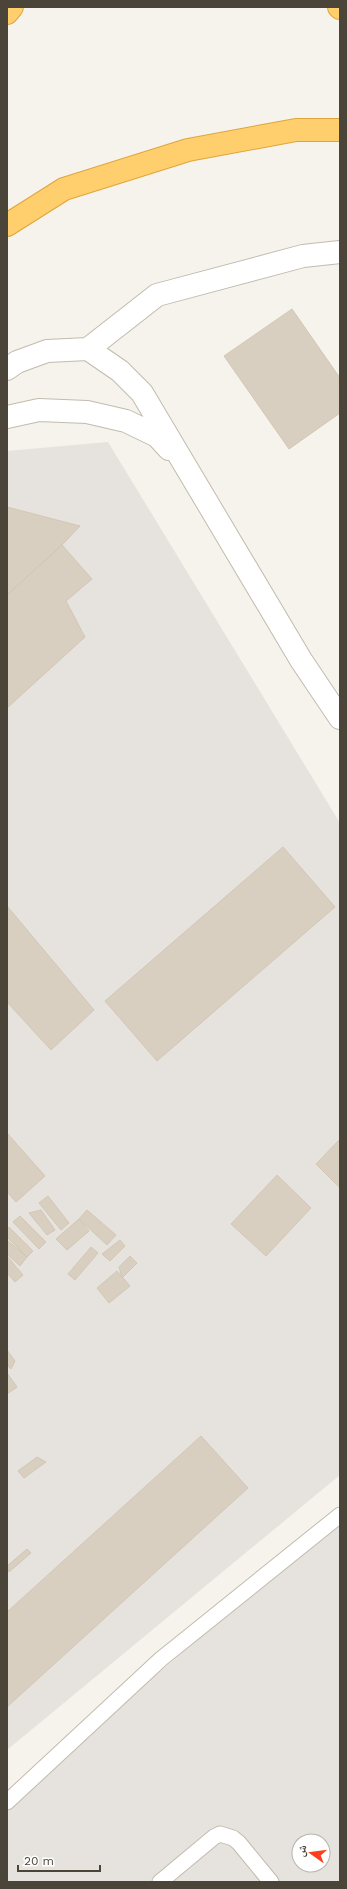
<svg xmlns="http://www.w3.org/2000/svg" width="347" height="1889" viewBox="0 0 347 1889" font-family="'Work Sans','Noto Naskh Arabic',sans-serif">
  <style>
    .industrial { fill: #e6e2dd; fill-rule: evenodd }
    .building { fill: #d8cfc1; stroke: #d3c7b4 }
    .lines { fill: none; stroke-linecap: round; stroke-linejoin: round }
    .lane-casing { stroke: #c2bbae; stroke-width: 17 }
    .street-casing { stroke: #c2bbae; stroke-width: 24 }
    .highway-casing { stroke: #e0a43c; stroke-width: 24 }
    .lane { stroke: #fff; stroke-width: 15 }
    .street { stroke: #fff; stroke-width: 22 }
    .highway { stroke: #ffcf6e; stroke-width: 22 }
  </style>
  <rect width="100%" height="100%" fill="#f6f3ec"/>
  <path class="industrial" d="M108,442l232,381v652l-333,275v-1299z
    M340,1516v366h-333v-78zM299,1841h24v24h-24z"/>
  <path class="building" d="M292,309l48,69v35l-51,36 -65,-93z
    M7,507l73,19 -18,19 -55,50z
    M62,545l30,34 -26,22 19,36 -78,71v-113z
    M283,847l52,60 -178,154 -52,-60z
    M7,906l87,104 -43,40 -44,-48z
    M7,1133l38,43 -29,26 -9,-10z
    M340,1139v49l-24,-24z
    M277,1175l34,33 -45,48 -35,-32z
    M48,1196l21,27 -8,7 -22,-27z
    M41,1210l14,20 -8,5 -18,-22z
    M87,1210l29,25 -9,10 -28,-26z
    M20,1216l26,26 -7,7 -26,-27z
    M79,1219l10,12 -22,19 -11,-11z
    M9,1227l24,24 -6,6 -20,-20v-8z
    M7,1240l20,17 -7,9 -13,-12z
    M120,1240l5,6 -15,15 -8,-7z
    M91,1247l7,6 -23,27 -7,-6z
    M7,1256l16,19 -8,7 -8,-9z
    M130,1256l7,7 -15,15 -3,-11z
    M117,1271l13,15 -21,17 -12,-15z
    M7,1350l8,11 -4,8 -4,-4z
    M7,1373l10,14 -10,7z
    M201,1436l47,52 -241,219v-95z
    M37,1457l9,5 -22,16 -6,-7z
    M27,1549l4,4 -22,19 -2,-6z"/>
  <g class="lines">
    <defs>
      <path id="lane" d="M7,1802l154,-143 179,-144
        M160,1882l54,-45 6,-3 13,4 6,5 32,39"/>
      <path id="street" d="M88,349l69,-54 146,-39 37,-4
        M7,369l10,-7 30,-11 41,-2 32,22 22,22 159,267 39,58
        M7,417l32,-7 48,2 39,9 31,15 12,13"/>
      <path id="highway" d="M339,7l1,1
        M7,13l5,-6
        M7,225l57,-36 124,-39 108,-20h44"/>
    </defs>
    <use href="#lane" class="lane-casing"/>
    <use href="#street" class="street-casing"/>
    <use href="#highway" class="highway-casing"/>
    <use href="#lane" class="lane"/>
    <use href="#street" class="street"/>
    <use href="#highway" class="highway"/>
  </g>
  <rect width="347" height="1889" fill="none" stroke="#4b4439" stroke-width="16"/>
  <g transform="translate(311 1853) rotate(284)"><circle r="19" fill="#ffffff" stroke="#b7b4b0"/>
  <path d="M0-3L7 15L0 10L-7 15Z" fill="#fc3f1d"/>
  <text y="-6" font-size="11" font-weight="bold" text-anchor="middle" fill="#4b4439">ش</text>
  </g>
  <path d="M18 1865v6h82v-6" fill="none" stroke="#4b4439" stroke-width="2"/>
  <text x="24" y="1865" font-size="12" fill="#4b4439" stroke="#ffffff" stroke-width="3" paint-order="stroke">20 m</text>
</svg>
